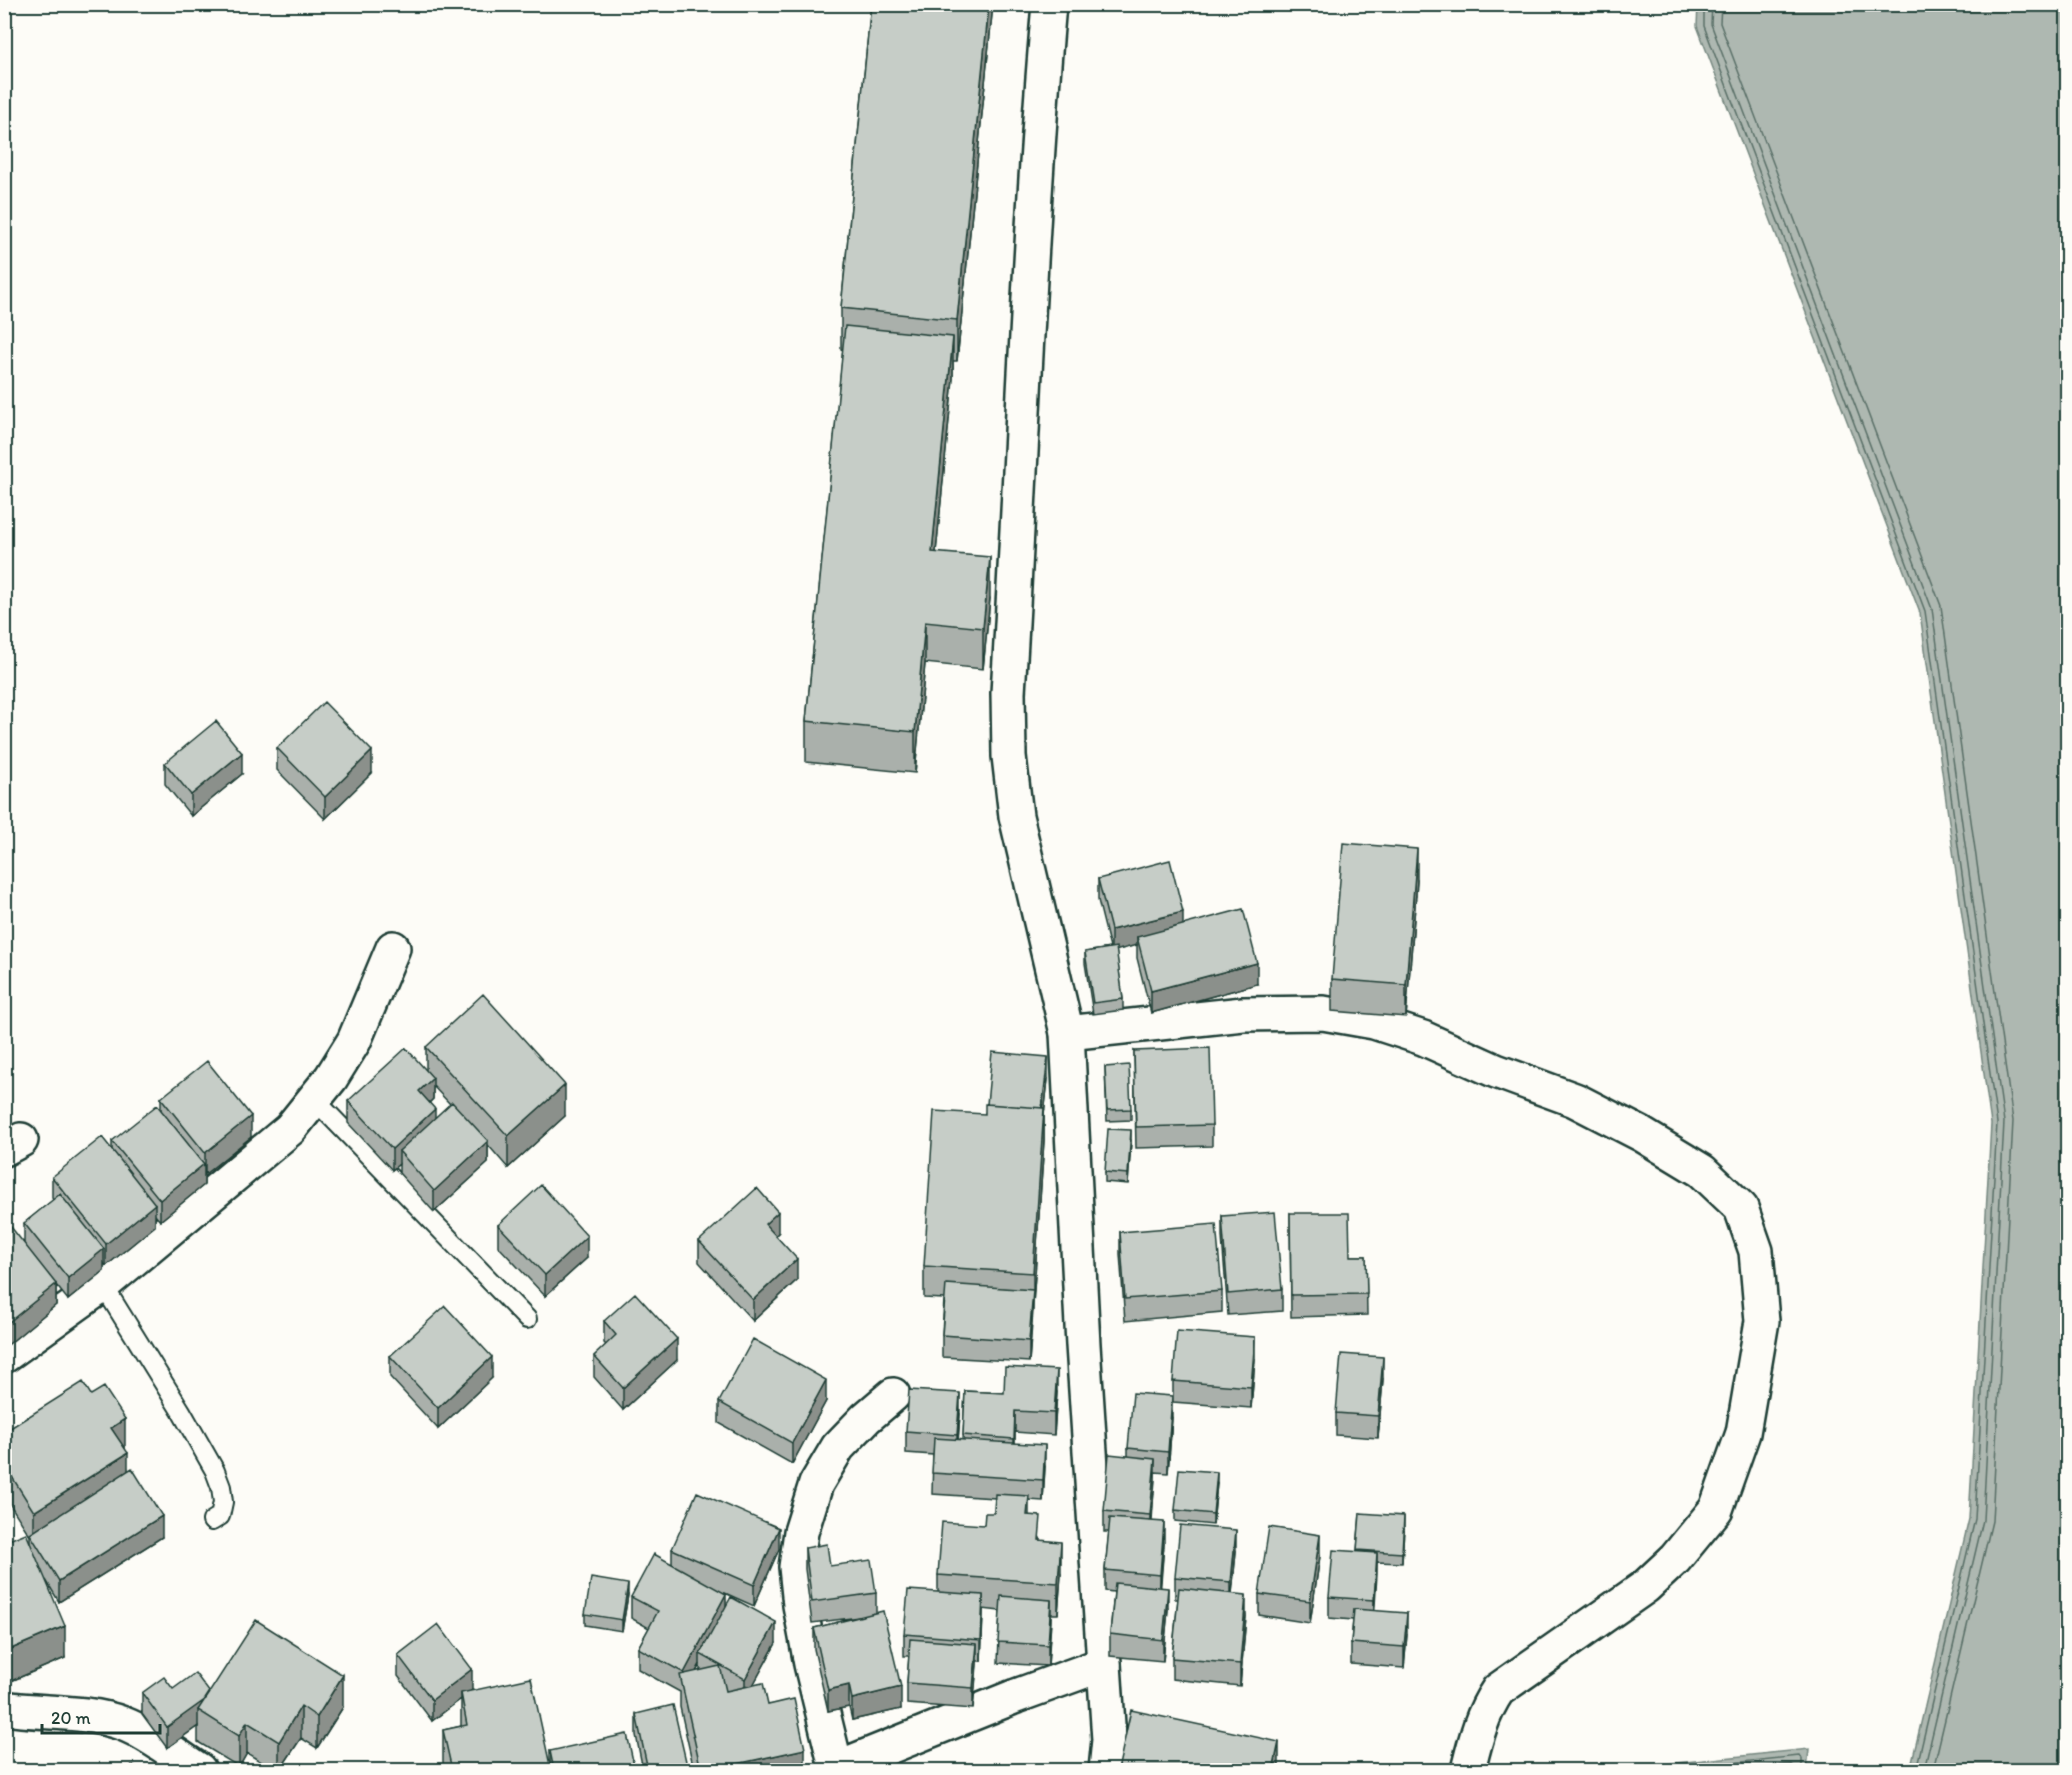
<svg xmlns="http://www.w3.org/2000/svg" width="2072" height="1775" viewBox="0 0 2072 1775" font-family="Itim,sans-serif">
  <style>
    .water { fill: #aeb8b1; stroke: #75877f; stroke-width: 1.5 }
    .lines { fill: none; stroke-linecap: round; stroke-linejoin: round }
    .shore { stroke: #586e66; stroke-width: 1.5 }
    .service-casing { stroke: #1f3d34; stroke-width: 22 }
    .minor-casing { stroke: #1f3d34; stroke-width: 38 }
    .tertiary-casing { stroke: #1f3d34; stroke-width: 38 }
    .service { stroke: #fdfcf7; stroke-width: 18 }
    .minor { stroke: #fdfcf7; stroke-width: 33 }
    .tertiary { stroke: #fdfcf7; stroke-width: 33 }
    .wall { fill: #aab0ab; stroke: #1f3d34; stroke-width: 1.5; fill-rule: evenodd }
    .shaded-wall { fill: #8b908b; stroke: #1f3d34; stroke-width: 1.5 }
    .building { fill: #c6cdc7; stroke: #1f3d34; stroke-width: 1.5 }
  </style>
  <rect width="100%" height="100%" fill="#fdfcf7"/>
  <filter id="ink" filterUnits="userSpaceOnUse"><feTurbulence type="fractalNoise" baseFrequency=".0167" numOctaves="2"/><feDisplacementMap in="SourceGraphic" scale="12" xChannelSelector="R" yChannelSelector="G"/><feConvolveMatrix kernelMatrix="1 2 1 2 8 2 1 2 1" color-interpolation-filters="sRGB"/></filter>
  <g filter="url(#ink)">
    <path class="water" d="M1698,5h369v1765h-157l59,-251 22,-395 -71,-511 -223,-587z
      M1809,1749l-2,21h-153l3,-5z"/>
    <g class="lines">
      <path class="shore" d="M1704,4v22l221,585 72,512 -22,396 -59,251
        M1712,4l-1,20 221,585 72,513 -21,398 -59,250
        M1721,4l-1,19 221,583 72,515 -21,400 -59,249
        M1666,1770l133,-14 3,2v12
        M1734,1770l57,-6 3,2v4"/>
      <defs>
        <path id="service" d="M315,1100l212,219
          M103,1285l78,126 34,60 6,16 2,15 -3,14 -8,5"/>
        <path id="minor" d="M1067,1033l176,-19 80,-1 51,9 49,16 73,33 79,29 66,34 61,37 39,37 15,43 6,70 -19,112 -27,76 -41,50 -30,28 -147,103c-17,25 -23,52 -30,80
          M4,1149l17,-9
          M4,1356l99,-71 187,-156 41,-51 23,-37 39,-93
          M4,1708c40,6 82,2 120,16 24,9 53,32 75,46
          M836,1767l-25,-103 -11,-59 -4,-38 5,-35 15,-48 22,-37 28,-29 27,-23
          M832,1770l184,-74 88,-32"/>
        <path id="tertiary" d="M1049,4c-20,230 -27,460 -41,689l1,63 7,60 51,217 16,312 26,395 -3,30"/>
      </defs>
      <use href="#service" class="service-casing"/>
      <use href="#minor" class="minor-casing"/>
      <use href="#tertiary" class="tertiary-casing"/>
      <use href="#service" class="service"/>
      <use href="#minor" class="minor"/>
      <use href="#tertiary" class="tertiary"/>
    </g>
    <path class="wall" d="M871,4h122l-36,357h-4v17l-17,174 54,46 -7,71 -58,-6 -10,110 -109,-11v-41l37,-371 -2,-1v-41z
      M277,748l95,25 -47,46 -48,-49z
      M165,763l77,11 -51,42 -26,-32z
      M1098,879l85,46 74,59 -106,29 -14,-55v-13l-21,5 7,49v11l-30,4 -8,-51v-11l25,-4 -12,-48z
      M1417,881l-11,136 -74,-6v-32z
      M426,1047l139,69 -57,52 -20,-23v18l-54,49 -35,-39v-9l-7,6 -44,-47v-22l78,-31zM433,1086l17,18 -15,14 -6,-15 4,-4z
      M1134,1051l78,74v21l-76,2z
      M1105,1067l26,42v11l-24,1z
      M1048,1079l-4,36v25l-15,222 -87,-5v-22l2,-36 -20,-1v-32l61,-152 2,-10z
      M161,1098l90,39 -46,37 -1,-2v13l-44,36 -5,-6v11l-49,40 -2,-3v8l-36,29 -12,-15v20l-52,43v-116l20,11v-20l29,-23 -1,-2v-21l60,-26v-10l49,-30z
      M1131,1141l-3,43 -23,-2v-10z
      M1290,1213l60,43h16l1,59 -76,2z
      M1222,1216l60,73v22l-54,4 -6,-78z
      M498,1225l89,33 -42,38 -47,-50z
      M1120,1232l102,59v21l-97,9 -5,-67z
      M778,1233l-2,2 21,45 -44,41 -54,-59v-21z
      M604,1321l73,39 -54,50 -29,-33v-21l12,-11 -2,-2z
      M390,1356l102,22 -54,51 -48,-52z
      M1255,1359l-4,49 -78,-6v-21z
      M1383,1379l-5,59 -42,-3v-22z
      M965,1391l39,2 53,-1 -3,43 -39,-3v11l30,23 -2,35 -14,-1v15l12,25 20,34 -3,40h-7l-3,52 -50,-3 2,-52 -17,-2 -2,52h-4l-4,48 -66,-5v-21l2,-27h-5v-22l34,-42v-17l56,-62 1,-15 -63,-4 1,-39 -27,-2v-22l54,-17 -2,25 5,1z
      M826,1401l-34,63 -73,-41v-21z
      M1172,1418l-4,55 -13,-1 -3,49 12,23 -4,43 8,22 -5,52 -53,-5v-22l4,-42 -9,-1v-21l4,-38h-5v-21l24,-55v-8z
      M4,1432l121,16 3,24 34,65 -103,65 -13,-22 19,78 -61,26v-142l26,1v-7l-26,-41z
      M1217,1483l-4,42 -38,-4v-11z
      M1360,1513l44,14 -2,36 -25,-1 -3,48 33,24 -3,34 -53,-4v-21l2,-23 -24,-2v-21l28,-45z
      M805,1548l25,18 46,27v20l25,96 -49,11 -3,-13 -21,4 -14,-62v-21l45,-11 -47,6 -7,-54z
      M672,1549h107l-25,57 -29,-13 1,13 50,37 -23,42 15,20 37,65h-111l-14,-63v-15l-42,-23v-21l11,-20 -18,-10v-21l41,-33zM700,1664v7l-4,1z
      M1236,1551l-4,43 14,22 -6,70 -68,-7v-21l6,-59h-3v-22z
      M1320,1556l-10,67 -51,-8v-21z
      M628,1595l-6,36 -37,-6v-11z
      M398,1655l74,35 -1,1 79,75v-15l85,19h-190l-2,-8v-32l18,-4v-27l-29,22 -34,-45z
      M173,1689l37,4 133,14 -26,41 -16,-10 -21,32h-6l-27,-17 -8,14 -41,-25v-16l-31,22 -25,-34v-21z
      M636,1714l52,56h-45l-7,-35z"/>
    <path class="shaded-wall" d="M989,4h4l-36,357v-41z
      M953,337v41l-21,215v-41z
      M990,557v41l-7,71v-41z
      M925,622v41l-10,110v-41z
      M372,751v22l-47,46v-22z
      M242,753v21l-51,42v-21z
      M1417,849v32l-11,136v-32z
      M1183,912v21l-46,4v8l-26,7v-22z
      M1257,963v21l-106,29v-22z
      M1048,1057v22l-4,36v25l-11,165v-32l9,-162z
      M433,1078v21l-14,14v-22z
      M565,1085v31l-57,52v-32z
      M435,1109v21l-36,21v13l-7,6v-21z
      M251,1116v21l-46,37v-21z
      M1131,1130v11l-3,43v-10z
      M488,1141v22l-54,49v-21z
      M204,1164v21l-44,36v-21z
      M155,1204v22l-49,40v-22z
      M778,1212v21l-13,12v-21z
      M587,1236v22l-42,38v-21z
      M104,1249v22l-36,29v-22z
      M797,1259v21l-44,41v-21z
      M56,1284v21l-52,43v-22z
      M1033,1290v21l-4,51v-21z
      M1255,1337v22l-4,49v-21z
      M677,1339v21l-54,50v-22z
      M492,1357v21l-54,51v-21z
      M1383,1357v22l-5,59v-22z
      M1057,1370v22l-3,43v-22z
      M826,1380v21l-34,63v-21z
      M960,1393v21l-3,43v-22z
      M1172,1396v22l-4,55v-21z
      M1015,1411v21l-1,28v-21z
      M125,1419v32l-14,-23z
      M1045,1445v21l-2,35v-21z
      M128,1453v31l-94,57v-29z
      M1155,1459v21l-5,56v-21z
      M1217,1472v11l-4,42v-11z
      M162,1516v21l-103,65v-21z
      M1404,1516v11l-2,36v-10z
      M1164,1522v22l-4,52v-21z
      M779,1528v21l-25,57v-21z
      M1236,1530v21l-5,53v-22z
      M1320,1535v21l-10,67v-22z
      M1061,1542v32l-3,40v-31z
      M1377,1553v21l-3,48v-22z
      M628,1584v11l-6,36v-11z
      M1168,1588v21l-5,52v-21z
      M726,1594v22l-26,38v10l-16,30v-21z
      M983,1595v21l-2,45v-21z
      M1246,1595v21l-6,70v-22z
      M1051,1600v21l-3,45v-21z
      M1407,1613v21l-3,34v-21z
      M776,1622v21l-31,57v-21z
      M65,1626v32l-61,26v-32z
      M977,1644v21l-4,44v-21z
      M472,1669v21l-10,8 -1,-5v6l-29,22v-21z
      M343,1675v32l-26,41v-31z
      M849,1685v22l-21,4v-21z
      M901,1687v22l-49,11v-21z
      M211,1695l-13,15v16l-31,22v-21z
      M301,1706v32l-21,32h-1v-28z
      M247,1722v31l-8,14v-31z
      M1279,1742v28h-6z
      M805,1749v21h-96z"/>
    <path class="building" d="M871,4h118l-32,316 -116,-12z
      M845,326l108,11 -21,215 58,5 -7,71 -58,-6 -10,110 -109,-11z
      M324,702l48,49 -47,46 -48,-49z
      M216,721l26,32 -51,42 -26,-32z
      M1343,843l74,6 -11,136 -74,-6z
      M1170,860l13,52 -72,18 -13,-51z
      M1243,909l14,54 -106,28 -14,-54z
      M1116,947l7,52 -30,4 -8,-51z
      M483,994l82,91 -57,51 -82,-89z
      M406,1048l27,30 -14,13 16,18 -43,40 -44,-48z
      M1210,1048l2,77 -76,2 -2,-76z
      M992,1052l56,5 -6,51 -55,-4z
      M207,1061l44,55 -46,37 -44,-55z
      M1129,1065l2,44 -24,1 -2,-43z
      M452,1102l36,39 -54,50 -35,-40z
      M985,1104l59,4 -11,165 -109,-7 10,-155 51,3z
      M157,1105l47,59 -44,36 -48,-59z
      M1108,1129l23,1 -3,44 -23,-2z
      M102,1137l53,67 -49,40 -54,-67z
      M541,1185l46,51 -42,39 -47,-50z
      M757,1188l21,24 -13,12 32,35 -44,41 -54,-59z
      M60,1194l44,55 -36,29 -44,-55z
      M1275,1212l7,77 -54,5 -6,-78z
      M1290,1213h59l1,43h16l1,38 -76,1z
      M1216,1224l6,67 -97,8 -5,-67z
      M11,1227l45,57 -52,42v-94z
      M946,1284l87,6 -4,51 -87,-6z
      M635,1293l42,46 -54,49 -29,-32 22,-21 -12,-14z
      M445,1306l47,51 -54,51 -48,-52z
      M1177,1331l78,6 -4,50 -78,-6z
      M753,1339l73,41 -34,63 -73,-41z
      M1341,1354l42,3 -5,59 -42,-3z
      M1005,1367l52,3 -3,43 -39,-2 -1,28 -51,-4 2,-44 39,2z
      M83,1382l8,13 13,-8 21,32 -14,9 17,25 -94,59 -30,-48v-32z
      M909,1390l51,3 -3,42 -51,-4z
      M1133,1393l39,3 -4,56 -40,-4z
      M934,1438l111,7 -2,35 -111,-7z
      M1109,1454l46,5 -5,56 -46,-4z
      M132,1468l30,48 -103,65 -29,-47z
      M1179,1469l38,3 -4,42 -38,-4z
      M697,1492l82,36 -25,57 -82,-36z
      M995,1494l34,2 -2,19 14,1 -2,24 22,2 -3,41 -120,-8 4,-53 42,3 1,-12h9z
      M1360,1513l44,3 -2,37 -45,-3z
      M1110,1518l54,4 -4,53 -55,-5z
      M1180,1525l56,5 -5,52 -56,-5z
      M1269,1527l51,8 -10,66 -51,-7z
      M26,1533l39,93 -61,26v-110z
      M827,1544l3,22 41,-6 5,33 -64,9 -7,-54z
      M1333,1550l44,3 -3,47 -45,-3z
      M654,1554l72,40 -42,79 -46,-25 20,-37 -27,-14z
      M591,1578l37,6 -6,36 -37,-6z
      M1115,1583l53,5 -5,52 -53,-6z
      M1179,1588l67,7 -6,69 -68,-6z
      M908,1590l75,5 -2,45 -77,-6z
      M1001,1596l50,4 -3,45 -50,-3z
      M731,1597l45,25 -31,57 -45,-25z
      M1354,1609l53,4 -3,34 -53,-4z
      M883,1611l18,76 -49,12 -3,-14 -21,5 -14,-62z
      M256,1620l87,55 -26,42 -16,-11 -22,36 -32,-20 -8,14 -41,-26z
      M438,1624l34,45 -40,31 -34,-45z
      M910,1639l67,5 -4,44 -66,-5z
      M720,1666l6,25 37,-8 5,22 26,-6 11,50 -96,21h-8l-21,-95z
      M195,1673l15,20 -4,6 -39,28 -25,-34 22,-16 9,12z
      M531,1678l20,92h-99l-9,-40 24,-5 -6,-32z
      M673,1705l15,65h-40l-12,-56z
      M1131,1710l148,32 -6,28h-155z
      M627,1734l8,36h-81l-4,-19z
      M132,1765l7,5h-12z"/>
  </g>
  <rect width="2072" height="1775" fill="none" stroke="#fdfcf7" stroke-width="24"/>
  <rect x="12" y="12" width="2048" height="1751" fill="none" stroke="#1f3d34" stroke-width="2" filter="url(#ink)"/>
  <path d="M42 1724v9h118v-9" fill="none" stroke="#1f3d34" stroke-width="3"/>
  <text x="51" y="1724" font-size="18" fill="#1f3d34" stroke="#fdfcf7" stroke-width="4.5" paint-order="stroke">20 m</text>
</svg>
